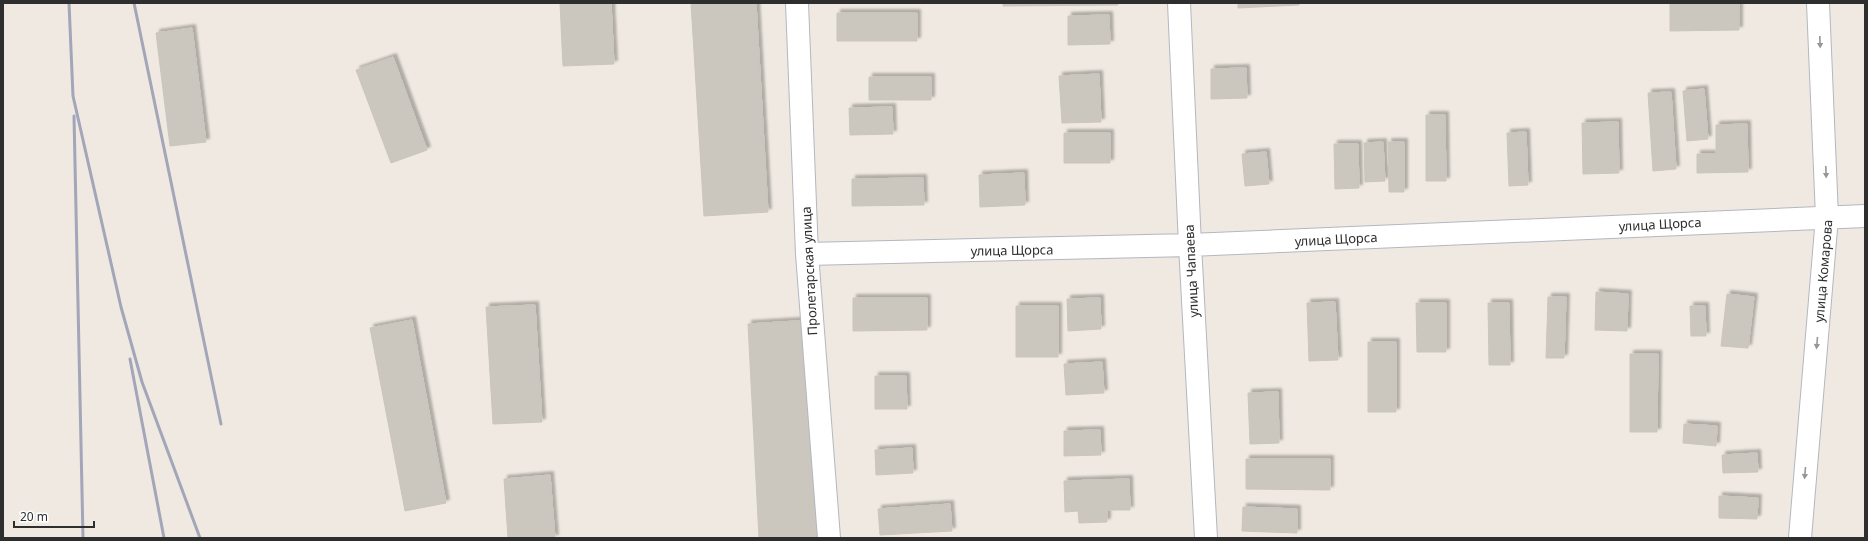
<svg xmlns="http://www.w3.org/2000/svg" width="1868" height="541" viewBox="0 0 1868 541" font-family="'Noto Sans',sans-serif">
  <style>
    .building { fill: #cbc7bf; stroke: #cbc5ba; filter: url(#shadow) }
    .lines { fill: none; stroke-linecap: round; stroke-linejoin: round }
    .street-casing { stroke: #b4b7c1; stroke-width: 24 }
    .secondary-casing { stroke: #b4b7c1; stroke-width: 24 }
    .street { stroke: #fff; stroke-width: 22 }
    .secondary { stroke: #fff; stroke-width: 22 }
    .rail { stroke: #a3a6b8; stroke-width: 3 }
    .oneway { fill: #969696 }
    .labels { text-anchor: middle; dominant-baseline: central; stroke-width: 3.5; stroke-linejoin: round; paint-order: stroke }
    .street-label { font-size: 13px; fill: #2e2e2e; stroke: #fff }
  </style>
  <defs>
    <filter id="shadow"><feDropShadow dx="3.5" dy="-3.5" stdDeviation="1" flood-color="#0004"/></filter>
  </defs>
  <rect width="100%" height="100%" fill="#efe9e1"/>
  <path class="building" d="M560,3h51l3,61 -51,2z
    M691,3h65l12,209 -64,4z
    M1003,3h115v2l-115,1z
    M1238,3h61v2l-61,3z
    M1670,3h69v27l-69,1z
    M837,13h80v28h-80z
    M1109,15l1,29 -42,1v-29z
    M192,28l14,114 -36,4 -14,-113z
    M393,57l34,93 -36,13 -35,-93z
    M1246,68l1,30 -36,1v-30z
    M1099,74l2,48 -39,1 -3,-47z
    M869,77h62v23h-62z
    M1704,89l4,50 -21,2 -4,-50z
    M1671,92l5,77 -23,2 -5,-78z
    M892,107l1,27 -43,1 -1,-27z
    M1426,115h19l1,66h-20z
    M1618,122l1,51 -36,1 -1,-51z
    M1747,124l1,48 -51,1v-19h19v-29z
    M1526,132l2,53 -19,1 -2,-53z
    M1064,133h46v30h-46z
    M1383,142l2,39 -20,1 -1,-39z
    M1388,142h16v50h-15z
    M1334,144h24l1,44 -24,1z
    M1266,152l3,32 -24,2 -3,-32z
    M1024,173l1,32 -45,2 -1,-32z
    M923,178l1,27 -72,1v-27z
    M1596,292l32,2 -1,37 -32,-1z
    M1727,294l27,3 -6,51 -27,-2z
    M1548,297h18l-2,61h-18z
    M853,298h74v32l-74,1z
    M1100,298l1,31 -33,2 -1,-32z
    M1335,302l3,58 -29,1 -2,-58z
    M1416,303h30v49h-29z
    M1488,303h21l1,62h-21z
    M535,305l7,117 -49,2 -7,-117z
    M1016,306h42v51h-42z
    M1690,306h15l1,30h-15z
    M412,320l34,183 -41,8 -35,-183z
    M812,320l11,218h-64l-11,-214z
    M1368,342h28v70h-28z
    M1630,354h28l-1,78h-27z
    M1102,362l2,31 -38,2 -2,-31z
    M875,376h31l1,33h-32z
    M1278,392l1,51 -29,1 -2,-51z
    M1684,424l33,2 -1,20 -33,-3z
    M1100,430l1,25 -37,1v-25z
    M912,448l1,25 -37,2 -1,-25z
    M1757,453l1,19 -35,1 -1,-18z
    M1246,459h84v31l-84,-1z
    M550,475l5,63h-47l-4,-59z
    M1129,479l1,31h-23v12l-28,1 -1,-12 -13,1 -1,-31z
    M1719,496l39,2 -1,21 -38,-1z
    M950,504l2,27 -72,4 -2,-26z
    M1243,507l54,2v24l-55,-2z"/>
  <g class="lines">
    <defs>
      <path id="street" d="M797,3l10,251 22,284
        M1179,3l11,242 16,293
        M807,254l383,-9 675,-29"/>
      <path id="secondary" d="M1800,538l27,-321 -9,-214"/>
    </defs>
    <use href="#street" class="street-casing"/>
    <use href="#secondary" class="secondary-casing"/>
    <use href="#street" class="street"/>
    <use href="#secondary" class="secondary"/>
    <path class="rail" d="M69,3l4,93 48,211 21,75 58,156
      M134,3l87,421
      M74,116l9,422
      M130,359l34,179"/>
  </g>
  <defs><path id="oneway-solid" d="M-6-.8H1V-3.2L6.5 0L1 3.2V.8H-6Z"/></defs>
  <g class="oneway">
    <use href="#oneway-solid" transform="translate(1820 42) rotate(88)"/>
    <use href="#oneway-solid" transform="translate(1826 172) rotate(88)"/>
    <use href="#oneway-solid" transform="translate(1817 343) rotate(95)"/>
    <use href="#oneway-solid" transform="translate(1805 473) rotate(95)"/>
  </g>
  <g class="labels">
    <g class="street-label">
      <text transform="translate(1660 224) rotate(-3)">улица Щорса</text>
      <text transform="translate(1336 239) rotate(-3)">улица Щорса</text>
      <text transform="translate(1012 250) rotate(-1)">улица Щорса</text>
      <text transform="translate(809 271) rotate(-93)">Пролетарская улица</text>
      <text transform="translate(1191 271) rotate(-93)">улица Чапаева</text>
      <text transform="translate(1823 271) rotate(-85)">улица Комарова</text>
    </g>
  </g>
  <rect width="1868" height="541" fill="none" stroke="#2e2e2e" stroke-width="8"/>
  <path d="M14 521v6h80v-6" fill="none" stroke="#2e2e2e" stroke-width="2"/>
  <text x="20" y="521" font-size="12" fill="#2e2e2e" stroke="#ffffff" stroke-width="3" paint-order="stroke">20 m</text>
</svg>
